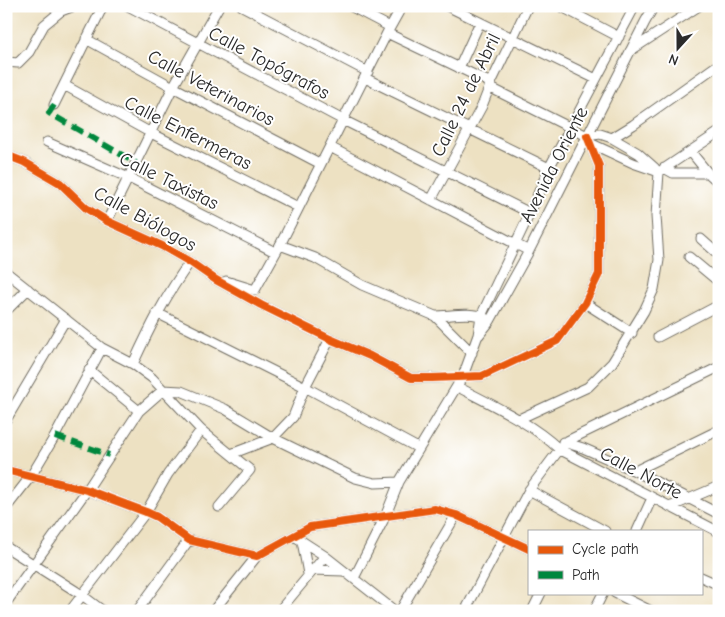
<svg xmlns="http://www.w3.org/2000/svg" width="725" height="617" viewBox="0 0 725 617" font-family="'Comic Neue',sans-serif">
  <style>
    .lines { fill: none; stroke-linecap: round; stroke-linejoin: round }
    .minor-casing { stroke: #6f6b60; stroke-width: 11 }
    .minor { stroke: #fff; stroke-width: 9 }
    .quiet { stroke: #00873e; stroke-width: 6; stroke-dasharray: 12 6; stroke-linecap: butt }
    .cycleway-casing { stroke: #fff; stroke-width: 11 }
    .cycleway { stroke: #e8590c; stroke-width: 8 }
    .labels { text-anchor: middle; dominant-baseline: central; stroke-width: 4; stroke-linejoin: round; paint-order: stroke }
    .street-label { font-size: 19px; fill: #2b2b2b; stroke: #fff }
  </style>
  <rect width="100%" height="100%" fill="#fff"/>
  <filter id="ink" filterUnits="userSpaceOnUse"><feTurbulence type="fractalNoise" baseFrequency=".02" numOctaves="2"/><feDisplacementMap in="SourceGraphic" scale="10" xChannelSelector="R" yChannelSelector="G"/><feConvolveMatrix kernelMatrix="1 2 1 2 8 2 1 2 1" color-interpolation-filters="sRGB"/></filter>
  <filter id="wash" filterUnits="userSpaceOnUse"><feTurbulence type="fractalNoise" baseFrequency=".0096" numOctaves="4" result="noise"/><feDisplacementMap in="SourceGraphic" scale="20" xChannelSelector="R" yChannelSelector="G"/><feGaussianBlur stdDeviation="1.12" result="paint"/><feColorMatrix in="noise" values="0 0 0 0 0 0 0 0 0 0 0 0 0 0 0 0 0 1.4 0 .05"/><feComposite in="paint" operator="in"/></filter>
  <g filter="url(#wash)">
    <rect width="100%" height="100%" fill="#ede1c2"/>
  </g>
  <g filter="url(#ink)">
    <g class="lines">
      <defs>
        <path id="minor" d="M128,6l215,114 187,93
          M242,6l126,66
          M350,6l40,21
          M447,6l149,73
          M560,6l59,31
          M387,33l104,50
          M86,39l87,48 148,77
          M630,51l69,-45
          M6,62l12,1 11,-11 15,-27 17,-14 13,-5
          M459,68l21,-46
          M365,78l184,90
          M64,85l87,48 147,74
          M489,87l98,49
          M54,105l49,-99
          M587,136l13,-2 12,4 21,-13 86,-61
          M612,138l26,15 17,15
          M47,142l82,36 146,74
          M590,143l43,20 26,9
          M330,147l199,104
          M691,152l17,21 11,10
          M6,155l18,7 36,21 26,25 21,13 55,25 28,16 26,18 45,25 69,34 40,17 41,22h21l50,-2 75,-35 28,-38 14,-29v-108l-12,-30
          M664,168l9,5h35
          M431,200l51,-94 9,-23 37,-77
          M107,221l66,-134 46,-81
          M701,239l18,16
          M280,245l35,13 47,27 73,31 37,37
          M689,257l30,25
          M6,272l96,76 31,16 19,14 49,52 49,40 -31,37
          M226,281l29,9 25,-45 107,-212 15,-27
          M585,303l47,30
          M6,311l22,-22
          M157,313l148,74 113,61
          M435,316c15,0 36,-5 50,2
          M479,335l11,-14 39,-70 116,-229 9,-16
          M658,337l61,-32
          M133,364c17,-37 33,-69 57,-102
          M89,370l50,41
          M458,387c34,18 72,35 101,62l160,83
          M519,419l69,-32 24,-24 32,-52 10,-22 5,-29 -3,-44 3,-44 60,-40
          M6,420l60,-101
          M563,442l20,6 52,23 84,43
          M231,454l42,-16 20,-21 12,-30 25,-48
          M6,470l81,20 59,22 11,5 32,23 68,16 53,-29 125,-18 21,6 73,34
          M635,471l84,-41
          M529,490l76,41
          M670,507l49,-21
          M6,508l25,-32 24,-40 47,-88
          M637,531l15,-33
          M294,536l31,20 70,55
          M302,541l6,33
          M6,547l76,48 21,16
          M312,570l32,1
          M701,577l18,8
          M354,578l31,-61 14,-35 64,-106 15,-41 3,-19 49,-103 19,-45 86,-162
          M615,593l36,18
          M6,603l81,-113 52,-79 24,-21 18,1 44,18 48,29 82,40 20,5 24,-1
          M70,611l76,-99 22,-38 33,-44
          M137,611l52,-71
          M213,611l44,-55
          M279,611l46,-55
          M400,611l56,-96
          M465,611l64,-121 36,-48 154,-75
          M532,611l9,-18
          M594,611l9,-18"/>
      </defs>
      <use href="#minor" class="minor-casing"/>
      <use href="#minor" class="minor"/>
      <path class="quiet" d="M54,105l-5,8 87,50
        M55,436l54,19"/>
      <defs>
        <path id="cycleway" d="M6,155l18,7 36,21 26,25 21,13 55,25 28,16 26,18 45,25 69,34 40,17 41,22h21l50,-2 75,-35 28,-38 14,-29v-108l-12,-30
          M6,470l81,20 59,22 11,5 32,23 68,16 53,-29 125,-18 21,6 73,34"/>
      </defs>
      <use href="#cycleway" class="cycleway-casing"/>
      <use href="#cycleway" class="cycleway"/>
    </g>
  </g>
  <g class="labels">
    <g class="street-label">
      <text transform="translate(269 63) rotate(28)">Calle Topógrafos</text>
      <text transform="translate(211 88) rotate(28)">Calle Veterinarios</text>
      <text transform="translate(466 95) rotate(-64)">Calle 24 de Abril</text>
      <text transform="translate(188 133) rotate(27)">Calle Enfermeras</text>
      <text transform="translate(554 165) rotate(-63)">Avenida Oriente</text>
      <text transform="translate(169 181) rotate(26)">Calle Taxistas</text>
      <text transform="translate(145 219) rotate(29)">Calle Biólogos</text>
      <text transform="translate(641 473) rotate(28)">Calle Norte</text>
    </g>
  </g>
  <rect width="725" height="617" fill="none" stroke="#fff" stroke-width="25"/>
  <rect x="528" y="530" width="175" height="65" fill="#ffffff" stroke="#aaaaaa"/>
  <rect x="538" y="546" width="25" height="8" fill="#e8590c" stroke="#aaaaaa"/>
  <text x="572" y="554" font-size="15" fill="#2b2b2b">Cycle path</text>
  <rect x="538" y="571" width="25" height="8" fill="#00873e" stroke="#aaaaaa"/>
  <text x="572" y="580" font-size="15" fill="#2b2b2b">Path</text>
  <g transform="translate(678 48) rotate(201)" stroke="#ffffff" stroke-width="4" paint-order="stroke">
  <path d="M0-4L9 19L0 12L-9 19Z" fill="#2b2b2b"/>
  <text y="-8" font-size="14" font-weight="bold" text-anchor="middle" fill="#2b2b2b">N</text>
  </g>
</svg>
